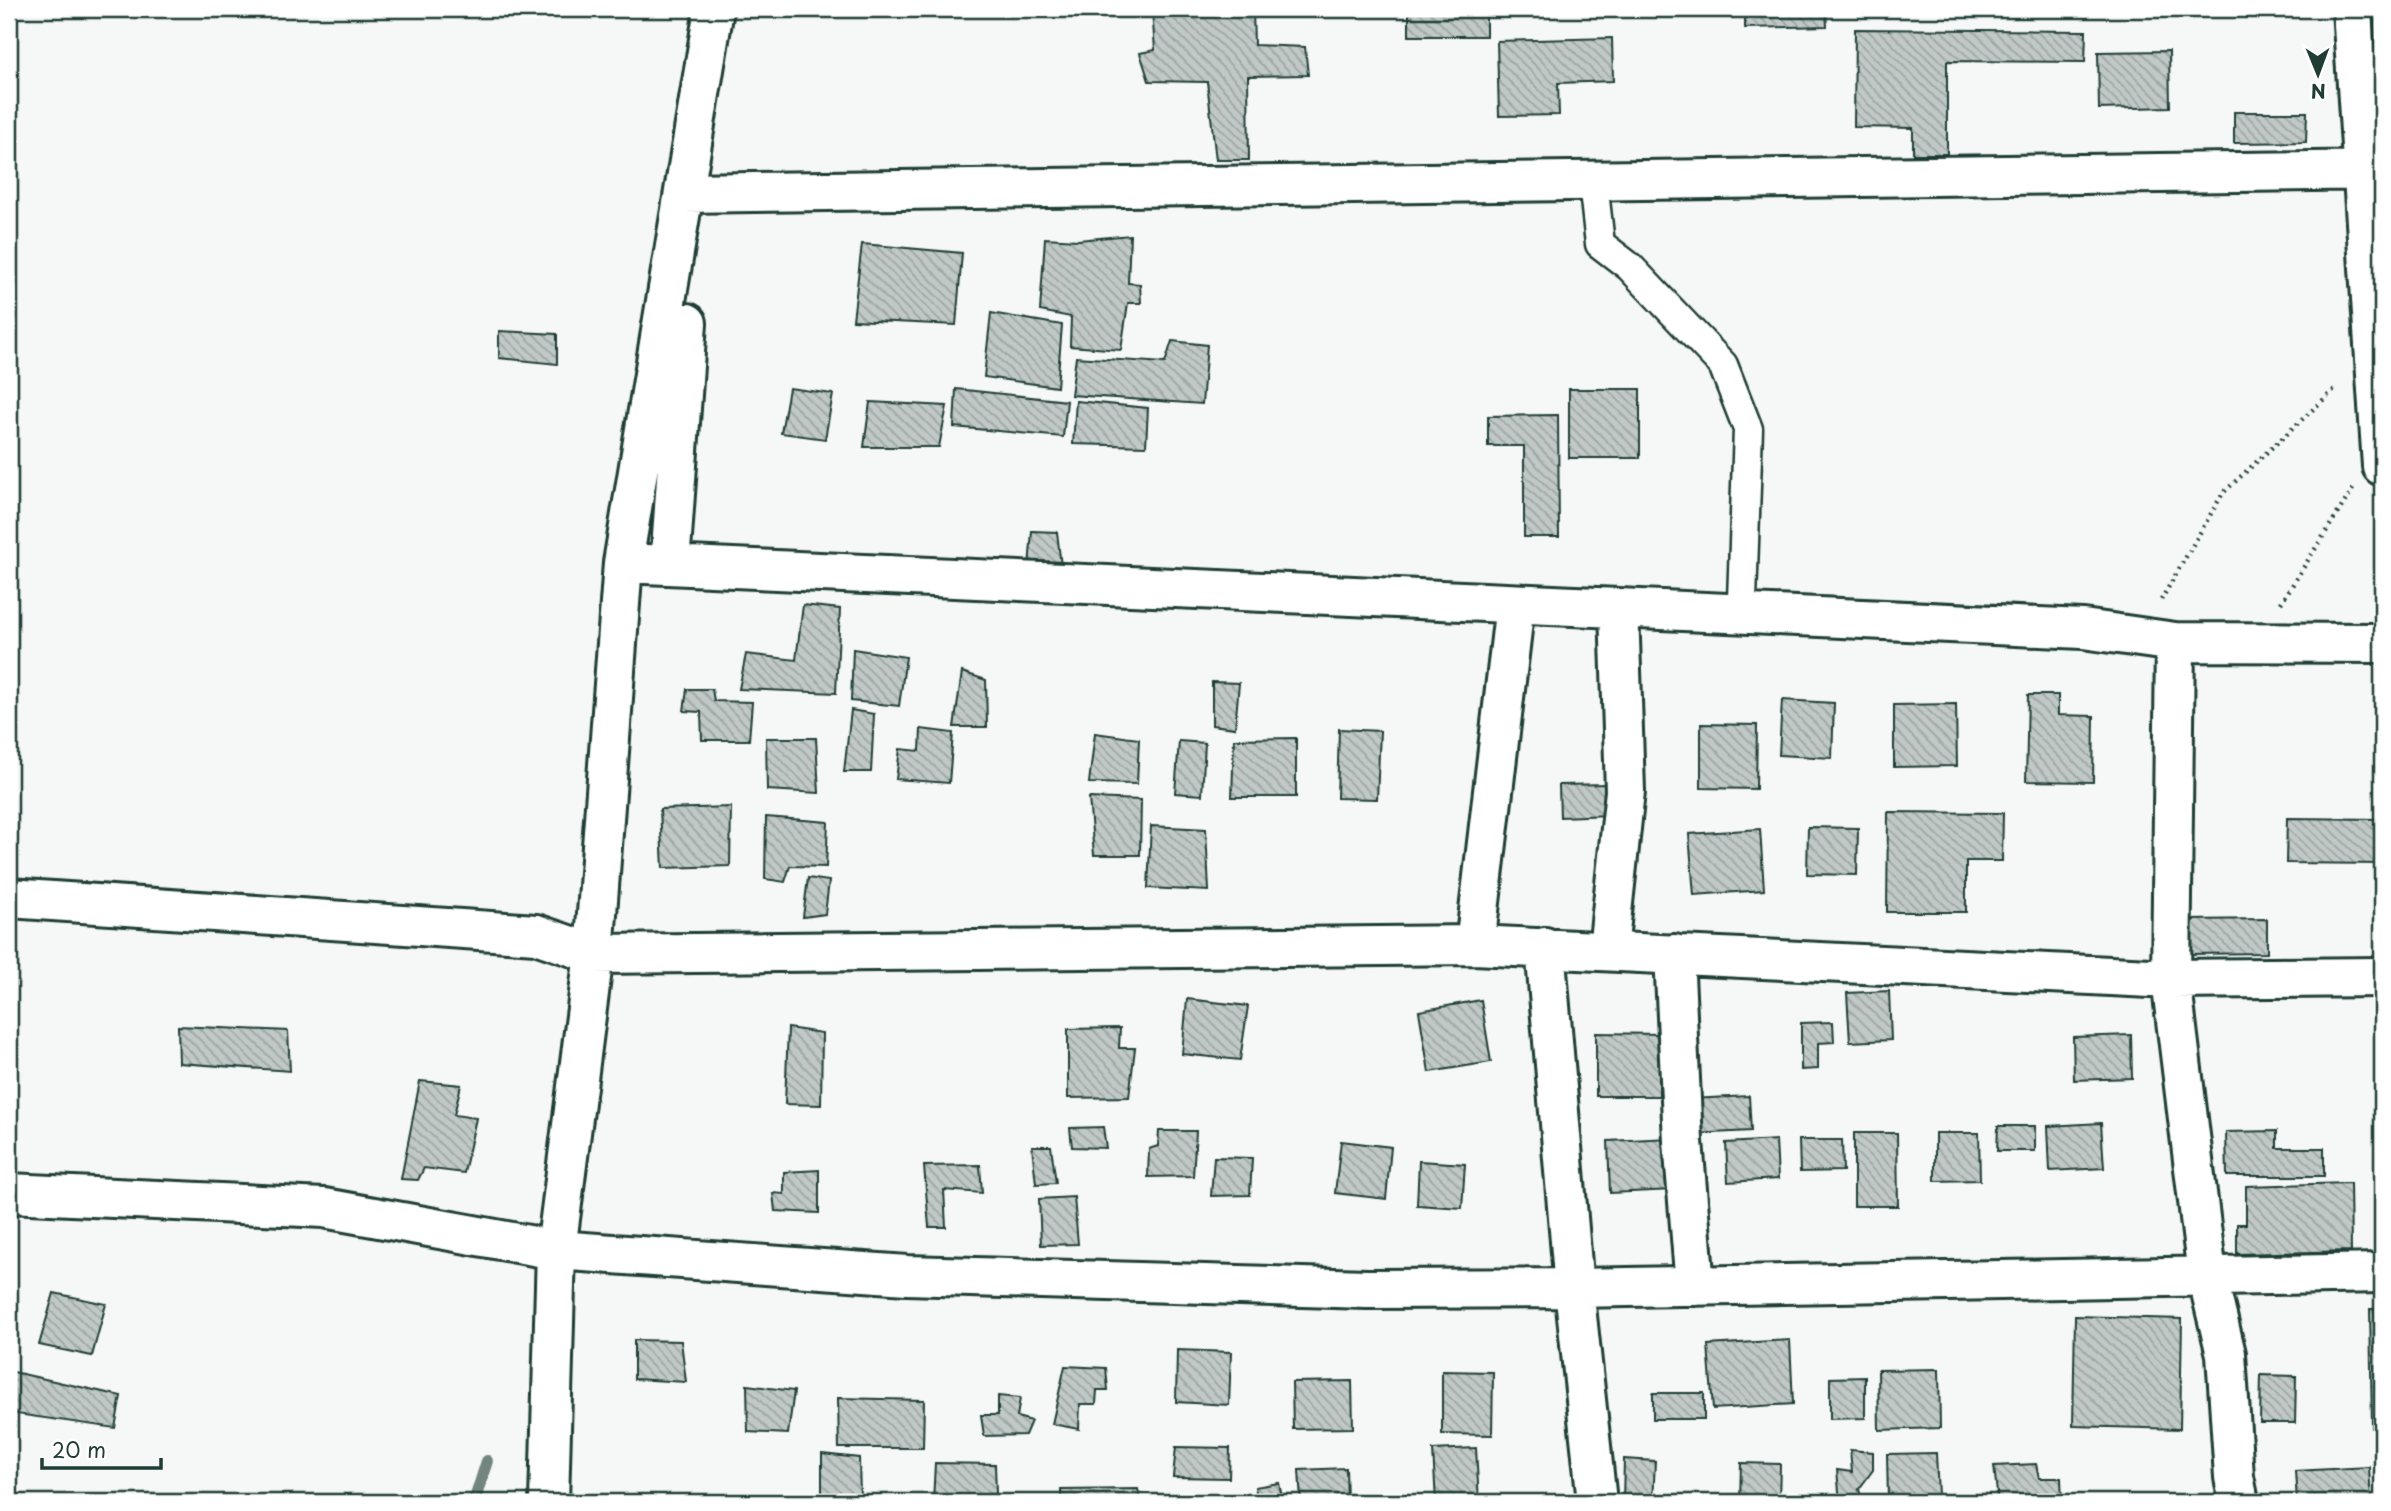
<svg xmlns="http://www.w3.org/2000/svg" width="2391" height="1511" viewBox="0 0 2391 1511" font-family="'Playpen Sans',sans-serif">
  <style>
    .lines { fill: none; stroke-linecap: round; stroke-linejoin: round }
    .stream { stroke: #72857f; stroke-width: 12 }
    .building { fill: url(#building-back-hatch); stroke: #1f3d34; stroke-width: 2 }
    .pedestrian-casing { stroke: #1f3d34; stroke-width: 33 }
    .minor-casing { stroke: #1f3d34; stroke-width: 44 }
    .path { stroke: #1f3d34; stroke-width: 4.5; stroke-dasharray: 2 5; stroke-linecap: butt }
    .pedestrian { stroke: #fff; stroke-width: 28 }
    .minor { stroke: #fff; stroke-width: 38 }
  </style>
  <defs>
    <pattern id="building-back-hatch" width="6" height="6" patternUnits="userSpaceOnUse" patternTransform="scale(1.75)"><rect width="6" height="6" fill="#c0c9c6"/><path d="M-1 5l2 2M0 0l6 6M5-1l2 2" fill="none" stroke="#9ba4a2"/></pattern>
  </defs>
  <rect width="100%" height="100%" fill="#f6f7f7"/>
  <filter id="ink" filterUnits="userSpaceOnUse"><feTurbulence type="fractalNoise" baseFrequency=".0143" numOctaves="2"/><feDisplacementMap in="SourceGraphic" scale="14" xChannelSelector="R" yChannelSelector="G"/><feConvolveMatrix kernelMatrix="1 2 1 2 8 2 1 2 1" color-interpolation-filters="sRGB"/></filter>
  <g filter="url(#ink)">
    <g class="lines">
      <path class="stream" d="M474,1502l13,-41"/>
    </g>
    <path class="building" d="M1253,9l1,36 51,2 3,28 -60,1 1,84h-33l-9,-78 -58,-1 -9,-28 15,-3 -3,-40z
      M1409,9h77v27h-77z
      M1745,9h81l1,17 -82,2z
      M1855,29l231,2 -1,31 -138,-1v93h-34v-26l-59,-1z
      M1612,38l1,43 -55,2 1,32 -60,1 -2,-75z
      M2169,51l1,56 -71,2 -1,-57z
      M2234,112h73l-1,30 -72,1z
      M1130,235l-2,48 12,1 1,19h-13l-7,47 -51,-4 1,-29 -31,-6 5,-73 33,2z
      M862,244l100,9 -6,72 -103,-5z
      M991,313l71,12 -5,62 -73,-10z
      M499,331l58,3v30l-58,-6z
      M1172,341l35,4 -5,59 -131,-9 5,-38 89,6z
      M789,388l44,6 -8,45 -44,-6z
      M956,389l111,12 -4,36 -109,-10z
      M1569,389h71v69h-71z
      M1076,401l72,7 -2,38 -73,-2z
      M870,402l77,4 -8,41h-75z
      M1558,415l1,122h-35v-91h-36v-30z
      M1032,531l25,1 4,34 -32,1z
      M803,605l37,4 -4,84 -97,-4 7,-35 50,6z
      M853,649l53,8 -7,49 -48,-5z
      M962,672l24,8 1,47h-33z
      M1212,682l27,1 -4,45 -23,-3z
      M687,689h25l2,12 38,1 -3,38h-47l-1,-28 -17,-1z
      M2028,695h30v20l36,1 -1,66 -67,-1z
      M1782,700l52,3 -2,55 -53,-3z
      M1956,704l1,62 -63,1v-62z
      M851,710l23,4 -3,58h-27z
      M1701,724l56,1 -1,64 -55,-1z
      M921,729l32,4 -4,50 -53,-4 4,-30 20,2z
      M1339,729l41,2 -3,68 -40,-1z
      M1095,733l44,6 -2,45 -48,-1z
      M766,738h50l3,55 -52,-3z
      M1296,738v59h-64l2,-58z
      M1179,741l26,2 -3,52 -27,-2z
      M1609,784l1,31 -50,2 -1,-32z
      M1089,798l52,2 -1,55h-46z
      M731,807l-1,59 -67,2 -3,-59z
      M1888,812l115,1 -1,48h-36v51h-79z
      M766,817l62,5 -2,45 -36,-1 -5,16 -20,-3z
      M2287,818l95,1v45l-96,-1z
      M1151,826l55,3 3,62 -61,-3z
      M1808,827l50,1 -1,47 -50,-1z
      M1760,829l4,61 -70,5 -5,-61z
      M808,878l21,3 -4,33 -22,3z
      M2267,919v34l-79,1v-34z
      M1889,991l2,49 -41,2 -3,-49z
      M1187,999l61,7 -8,54 -58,-6z
      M1481,1000l10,62 -62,10 -10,-61z
      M1833,1022l1,20 -16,1v26l-17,1v-47z
      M178,1026l110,5 2,40 -111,-8z
      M788,1028l34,5 -1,72 -36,-1z
      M1120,1028l-1,20h16l-6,49 -61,1v-69z
      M1596,1033l63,1v62h-63z
      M2131,1035l1,43 -58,2 -1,-43z
      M420,1081l41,4 -7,30 22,3 -12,55 -40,-5 -6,12 -17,-1z
      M1749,1096l2,35 -58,3 -2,-35z
      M2101,1123l3,45 -54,3 -2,-45z
      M1998,1126h37v25h-38z
      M1103,1127l3,21 -34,-1 -2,-19z
      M1159,1131h37l-3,45 -45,1 1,-28 9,-3z
      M2277,1131v17h47v28h-97l-1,-44z
      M1854,1133h43l1,73h-44z
      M1935,1133h44l1,47 -45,1z
      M1671,1138l2,52 -63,3 -2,-52z
      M1776,1140l2,39 -50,3 -2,-39z
      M1799,1140h43l1,31 -43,1z
      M1341,1141l50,6 -5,52 -51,-6z
      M1032,1146h19l5,37 -20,1z
      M1214,1157l38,1 -2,37 -39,1z
      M1419,1161l46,3 -3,44 -45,-3z
      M980,1165l2,28 -38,-3 2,37h-17l-5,-61z
      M819,1170v43l-44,-2 -2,-18 11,1v-22z
      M2350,1183l1,68 -114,3v-30h9v-38z
      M1074,1197l4,47 -37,1 -2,-46z
      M54,1293l52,11 -14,52 -53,-11z
      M2370,1309h12v119h-10z
      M2075,1316l107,3 -2,110 -107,-3z
      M634,1340l47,1 5,41 -52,-3z
      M1790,1340l3,64 -80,5 -5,-64z
      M1177,1350l54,2 -2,53 -53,-3z
      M1065,1366l41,2 2,22h-11l-1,14h-16l-1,25 -27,-5z
      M1939,1369l1,59 -61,2 -1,-60z
      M9,1371l112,25 -6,32 -106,-15z
      M1442,1371l51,1 -1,63 -50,-1z
      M2261,1375l35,1 -1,47h-35z
      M1865,1377v41l-35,1v-41z
      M1352,1381l1,47 -60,1 -1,-47z
      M747,1385l47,6 -6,43 -40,-2z
      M1653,1393h51v26h-51z
      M998,1396l22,2 -3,19 14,4 -6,14 -41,1 -3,-21h17z
      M838,1398l86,2 -1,48h-84z
      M1176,1447l54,1 -1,30 -56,-1z
      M1476,1448l3,54h-43l-3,-52z
      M1850,1450l23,2v18l-14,19 3,13h-22l-3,-32 15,2z
      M1936,1453l2,43 -50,3 -1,-45z
      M822,1454l37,4 1,39 -38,-2z
      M1624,1459l31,2 -2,41h-30z
      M935,1463l60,1 1,30 -17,2v6h-46z
      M1741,1463l39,1 -1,38h-39z
      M2036,1464l3,14h22l1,24h-64l-4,-36z
      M2369,1467l2,35h-74l-2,-31z
      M1346,1468l1,34h-46l-2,-32z
      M1279,1483l4,19h-25l-3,-15z
      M1138,1489l2,13h-79v-12z
      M1218,1498v4h-43v-2z"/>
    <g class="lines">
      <defs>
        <path id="pedestrian" d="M1593,182l7,62 30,23 93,98 25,64 -6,171"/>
        <path id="minor" d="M2352,9l30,457
          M684,193l1698,-23
          M623,563l1460,66 92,13 207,1
          M670,565l17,-242
          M2175,642l-4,337 36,296 19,79 8,123 5,25
          M9,898l527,36 58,20 881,-9 696,34 211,-2
          M1475,945l40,-341
          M1545,947l29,341 23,214
          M1608,950l17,-159 -6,-182
          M1674,954l9,187 12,145
          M9,1193l315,15 232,42 351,25 460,14 207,-1 808,-15
          M549,1502l7,-252 38,-296 29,-391 91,-554"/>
      </defs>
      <use href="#pedestrian" class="pedestrian-casing"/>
      <use href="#minor" class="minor-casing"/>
      <path class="path" d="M2161,600l62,-107 113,-105
        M2281,603l72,-114"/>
      <use href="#pedestrian" class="pedestrian"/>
      <use href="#minor" class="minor"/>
    </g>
  </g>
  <rect width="2391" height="1511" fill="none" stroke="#fff" stroke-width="35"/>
  <rect x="18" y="18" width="2356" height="1476" fill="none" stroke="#1f3d34" stroke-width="2.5" filter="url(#ink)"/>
  <g transform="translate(2318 74) rotate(179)" stroke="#ffffff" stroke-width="5" paint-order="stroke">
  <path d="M0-5L12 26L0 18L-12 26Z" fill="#1f3d34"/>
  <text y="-10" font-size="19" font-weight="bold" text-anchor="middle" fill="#1f3d34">N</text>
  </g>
  <path d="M42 1458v10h119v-10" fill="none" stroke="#1f3d34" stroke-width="3.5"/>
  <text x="52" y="1458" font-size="21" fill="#1f3d34" stroke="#ffffff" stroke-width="5" paint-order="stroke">20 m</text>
</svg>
